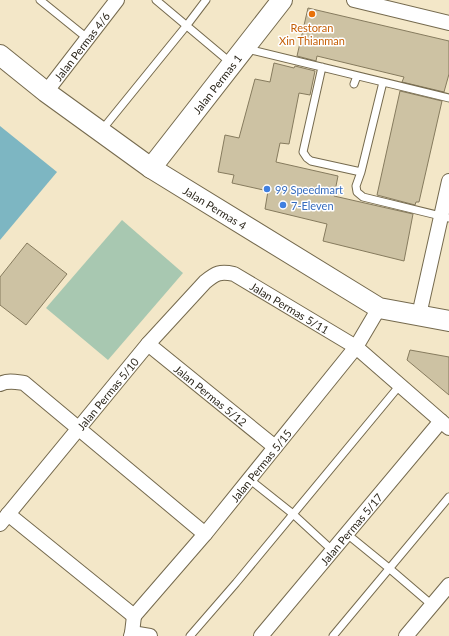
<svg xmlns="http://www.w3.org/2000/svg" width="449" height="636" viewBox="0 0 449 636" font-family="Lato,sans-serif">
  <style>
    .green { fill: #a8c8b1 }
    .water { fill: #7db6c2 }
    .building { fill: #cdc2a3; stroke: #867b5e }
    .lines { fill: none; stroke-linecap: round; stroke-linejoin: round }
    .lane-casing { stroke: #756a4e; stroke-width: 9 }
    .street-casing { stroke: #756a4e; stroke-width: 16 }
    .secondary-casing { stroke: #756a4e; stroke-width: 22 }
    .lane { stroke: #fff; stroke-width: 7 }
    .street { stroke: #fff; stroke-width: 14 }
    .secondary { stroke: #fff; stroke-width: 20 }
    .food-dot { fill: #e8710a; stroke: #fff; stroke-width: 1.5 }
    .shop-dot { fill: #3f7fe0; stroke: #fff; stroke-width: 1.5 }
    .labels { text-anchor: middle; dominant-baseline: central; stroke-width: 3; stroke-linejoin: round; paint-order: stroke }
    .food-label { font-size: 11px; fill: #c56008; stroke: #fff }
    .street-label { font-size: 11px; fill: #2c271c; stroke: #fff }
    .shop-label { font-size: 11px; fill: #366cbe; stroke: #fff; text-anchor: start }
  </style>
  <rect width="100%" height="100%" fill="#f3e7c8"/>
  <path class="green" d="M122,220l61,53 -75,87 -62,-52z"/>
  <path class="water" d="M0,126l57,46 -57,68z"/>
  <path class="building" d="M308,8l141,33v33l-5,18 -42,-10 2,-5 -87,-21 -1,5 -19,-5z
    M274,63l20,5 1,-2 20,5 -5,24 -11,-2 -10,51 -9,-1 -4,19 62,14 -4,20 79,18 -9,47 -81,-20 4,-17 -62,-15 3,-18 -36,-8 2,-8 -16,-3 7,-37 14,3 16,-59 15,3z
    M400,91l42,10 -23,101h-3l-1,3 -38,-10z
    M27,243l40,31 -41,51 -26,-20v-28z
    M410,350l39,7v38l-42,-35z"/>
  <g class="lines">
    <defs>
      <path id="lane" d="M40,0l47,38
        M156,0l75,63
        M247,49l202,49
        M322,67l-19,85 4,6 4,3 50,11
        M383,82l-22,90 -5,14 1,6 6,5 86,21
        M354,84l3,-8
        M101,131l86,-106 19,-25
        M249,479l44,35 39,36
        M347,534l43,35 42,36
        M190,636l46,-53 164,-198
        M333,636l116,-139"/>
      <g id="street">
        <path d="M354,0l95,23"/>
        <path id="s1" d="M46,92l71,-92"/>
        <path d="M419,315l30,-134"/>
        <path id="s2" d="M148,344l127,103"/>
        <path d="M0,384c8,-4 16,-2 24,-1l181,151"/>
        <path d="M8,514l126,102"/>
        <path id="s3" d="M0,524l148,-180 57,-62c11,-9 15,-11 29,-8l122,73 93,81"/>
        <path id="s4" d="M134,616l71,-82 151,-187 23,-39"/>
        <path d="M132,633l18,3"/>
        <path d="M131,636l1,-3 2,-17"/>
        <path id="s5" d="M261,636l180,-215"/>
        <path d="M406,636l43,-51"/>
      </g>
      <g id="secondary">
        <path id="s6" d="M0,55l46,37 105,76 228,140 70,13"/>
        <path id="s7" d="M151,168l131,-168"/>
      </g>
    </defs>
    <use href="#lane" class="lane-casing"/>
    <use href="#street" class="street-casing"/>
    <use href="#secondary" class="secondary-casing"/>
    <use href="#lane" class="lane"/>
    <use href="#street" class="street"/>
    <use href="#secondary" class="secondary"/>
  </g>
  <circle class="food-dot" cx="312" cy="14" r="4"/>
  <g class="shop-dot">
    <circle cx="267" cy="189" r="4"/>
    <circle cx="283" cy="205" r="4"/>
  </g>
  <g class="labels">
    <g class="food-label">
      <text x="312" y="27">Restoran<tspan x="312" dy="13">Xin Thianman</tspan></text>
    </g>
    <g class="street-label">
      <text stroke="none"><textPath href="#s1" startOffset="58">Jalan Permas 4/6</textPath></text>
      <text stroke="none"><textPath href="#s7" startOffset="107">Jalan Permas 1</textPath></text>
      <text stroke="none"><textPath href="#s6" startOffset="264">Jalan Permas 4</textPath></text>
      <text stroke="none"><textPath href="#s3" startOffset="414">Jalan Permas 5/11</textPath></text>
      <text stroke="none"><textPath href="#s3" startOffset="169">Jalan Permas 5/10</textPath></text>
      <text stroke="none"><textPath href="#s2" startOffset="81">Jalan Permas 5/12</textPath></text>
      <text stroke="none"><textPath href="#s4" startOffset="197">Jalan Permas 5/15</textPath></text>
      <text stroke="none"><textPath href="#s5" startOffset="140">Jalan Permas 5/17</textPath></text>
    </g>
    <g class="shop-label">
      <text x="275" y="189">99 Speedmart</text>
      <text x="291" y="205">7-Eleven</text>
    </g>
  </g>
</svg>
